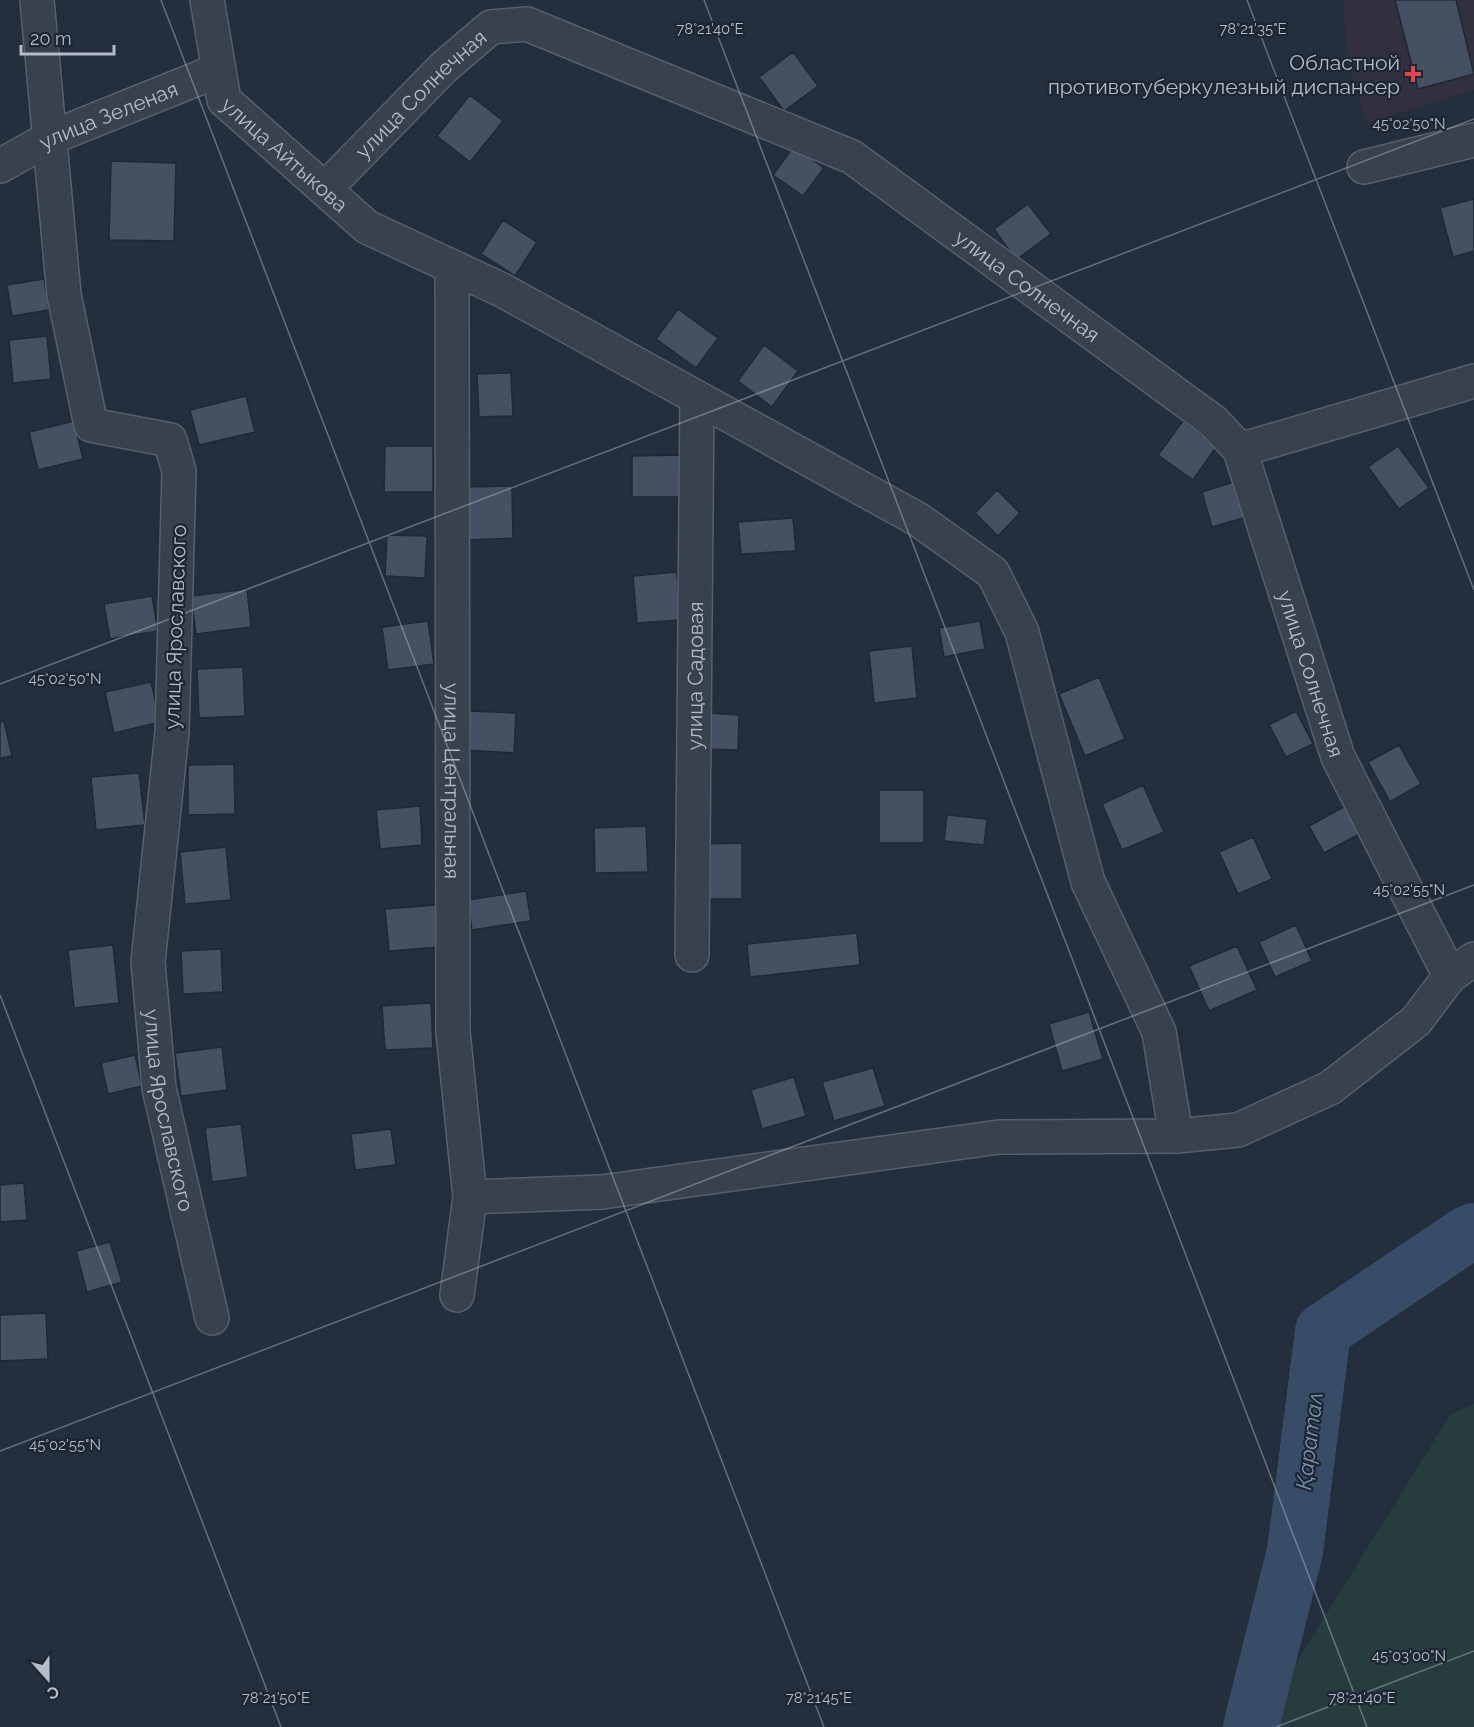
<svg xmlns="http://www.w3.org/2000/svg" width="1474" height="1727" viewBox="0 0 1474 1727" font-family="Raleway,sans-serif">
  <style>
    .medical { fill: #32303f }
    .green { fill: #263c3f }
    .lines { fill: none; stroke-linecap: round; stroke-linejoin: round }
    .river { stroke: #394c67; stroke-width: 56 }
    .building { fill: #455162; stroke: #1f2835; stroke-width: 1.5 }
    .minor-casing { stroke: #565f6c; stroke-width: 36 }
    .minor { stroke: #38414e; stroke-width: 33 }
    .ticks { fill: none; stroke: #b4bcc9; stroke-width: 1.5; stroke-opacity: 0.45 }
    .health-dot { fill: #e0444e; stroke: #1d2633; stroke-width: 2 }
    .labels { text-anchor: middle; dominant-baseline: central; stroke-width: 4.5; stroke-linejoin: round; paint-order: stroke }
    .poi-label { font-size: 21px; fill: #b4bcc9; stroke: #1d2633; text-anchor: end }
    .street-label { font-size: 21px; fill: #b4bcc9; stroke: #1d2633 }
    .water-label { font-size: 22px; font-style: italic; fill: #7c92b1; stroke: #1d2633 }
    .ticks-label { font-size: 15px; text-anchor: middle; fill: #b4bcc9; stroke: #1d2633; stroke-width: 4.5; stroke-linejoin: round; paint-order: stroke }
  </style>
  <rect width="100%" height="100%" fill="#242f3e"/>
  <path class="medical" d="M1343,0h131v90l-108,33 -19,-65z"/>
  <path class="green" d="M1474,1404v323h-218l194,-312z"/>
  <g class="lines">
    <path class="river" d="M1251,1727l44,-176 28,-220 144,-97 7,-3"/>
  </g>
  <path class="building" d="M1395,0h61l18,74 -56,15z
    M793,52l25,34 -34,25 -25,-34z
    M470,95l33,26 -33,41 -33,-26z
    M794,146l30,22 -21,28 -30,-21z
    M111,161l65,2 -2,78 -65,-1z
    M1474,199v52l-21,6 -13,-49z
    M1028,204l23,30 -35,26 -22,-31z
    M503,220l34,22 -22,34 -34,-22z
    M44,279l5,31 -37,6 -5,-31z
    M678,309l40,29 -22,30 -40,-29z
    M47,336l4,43 -38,4 -4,-43z
    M764,345l34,26 -26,36 -34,-26z
    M511,373l2,43 -34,1 -2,-43z
    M246,396l9,36 -56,13 -9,-35z
    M74,421l9,38 -45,11 -9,-38z
    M1183,421l34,25 -24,34 -35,-25z
    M385,446h48v46h-49z
    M1398,446l31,42 -30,21 -31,-42z
    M680,455v42h-48v-41z
    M1240,480l10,36 -38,11 -10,-35z
    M512,486l1,52 -44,2 -1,-53z
    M997,490l23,23 -22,23 -23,-23z
    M793,518l3,33 -55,3 -3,-32z
    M387,535l40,1 -2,42 -40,-2z
    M677,572l3,48 -43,3 -4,-47z
    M247,589l4,38 -55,7 -5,-38z
    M152,596l6,35 -48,8 -6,-35z
    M428,621l6,43 -46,6 -6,-43z
    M980,621l5,28 -41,8 -5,-29z
    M912,646l5,52 -43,5 -5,-52z
    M243,667l2,49 -46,2 -2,-49z
    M1099,677l26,62 -40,17 -26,-62z
    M151,682l9,40 -46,11 -9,-41z
    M469,711l47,2 -2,40 -48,-3z
    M1296,711l17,33 -27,13 -17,-32z
    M706,713l33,2 -1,35 -33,-1z
    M4,721l8,35 -12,2v-36z
    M1399,745l22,39 -31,18 -22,-40z
    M234,764l1,50 -47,1v-50z
    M139,773l6,52 -49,5 -5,-53z
    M1143,785l21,47 -42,18 -20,-46z
    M879,790h45v53h-45z
    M1349,804l14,28 -39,21 -15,-27z
    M420,806l2,39 -42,4 -4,-39z
    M947,815l40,4 -3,26 -40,-4z
    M646,826l2,46 -53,1 -1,-45z
    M1253,837l19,42 -34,15 -19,-42z
    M742,843v56h-35l-1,-55z
    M226,847l5,53 -46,4 -5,-52z
    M526,891l5,30 -59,9 -4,-30z
    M436,905l4,42 -51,4 -4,-42z
    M1296,925l16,36 -37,16 -16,-35z
    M857,933l3,32 -110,12 -3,-33z
    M113,945l6,58 -45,5 -6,-58z
    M1237,946l20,44 -48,21 -20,-45z
    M221,949l2,43 -40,2 -2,-43z
    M431,1003l2,45 -48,2 -3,-44z
    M1089,1012l14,47 -41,12 -13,-47z
    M222,1047l5,43 -46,6 -6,-43z
    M135,1055l7,31 -34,8 -7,-31z
    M873,1068l12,38 -51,15 -12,-39z
    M794,1077l12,39 -44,13 -11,-39z
    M241,1124l7,53 -36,5 -7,-54z
    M391,1129l5,36 -41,5 -4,-36z
    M24,1183l3,37 -27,2v-37z
    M110,1242l12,40 -35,10 -11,-41z
    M46,1313l2,46 -48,2v-46z"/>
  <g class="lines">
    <defs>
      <g id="minor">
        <path id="s1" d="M37,0l27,295 27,130 79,15 9,31 -7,261 -24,230 11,126 53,230"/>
        <path id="s2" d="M207,0l17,100 143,127 135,63 417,230 74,53 29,59 66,250 71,150 17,104"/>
        <path id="s3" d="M0,166l50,-28 169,-68"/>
        <path d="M1364,167l110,-27"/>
        <path id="s4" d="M325,189l119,-122 47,-40 36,-3 325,133 362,265 26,28 98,307 112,219"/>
        <path id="s5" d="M452,267l1,765 17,165 -13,98"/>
        <path d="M1240,450l234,-69"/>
        <path id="s6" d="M692,955l5,-557"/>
        <path d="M470,1197l132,-5 397,-55 177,-1 62,-6 92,-42 86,-67 34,-45 24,-17"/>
      </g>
    </defs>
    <use href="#minor" class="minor-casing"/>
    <use href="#minor" class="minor"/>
  </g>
  <path class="ticks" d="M161,0l663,1727M704,0l663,1727M1247,0l227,590M0,684l1474,-565M0,995l281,732M0,1451l1474,-566M1276,1727l198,-76"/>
  <path class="health-dot" d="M1410 65h6v6h6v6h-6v6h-6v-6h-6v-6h6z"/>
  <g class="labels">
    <g class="poi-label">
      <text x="1400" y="62">Областной<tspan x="1400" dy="24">противотуберкулезный диспансер</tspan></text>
    </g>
    <g class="street-label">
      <text stroke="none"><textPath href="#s4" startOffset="135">улица Солнечная</textPath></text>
      <text stroke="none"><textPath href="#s3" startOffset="120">улица Зеленая</textPath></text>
      <text stroke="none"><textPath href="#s2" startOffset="183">улица Айтыкова</textPath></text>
      <text stroke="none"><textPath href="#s4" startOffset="837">улица Солнечная</textPath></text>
      <text transform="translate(175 627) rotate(-88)">улица Ярославского</text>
      <text stroke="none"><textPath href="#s4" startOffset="1341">улица Солнечная</textPath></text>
      <text stroke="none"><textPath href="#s6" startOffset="279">улица Садовая</textPath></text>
      <text stroke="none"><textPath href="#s5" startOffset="514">улица Центральная</textPath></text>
      <text stroke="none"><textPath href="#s1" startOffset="1184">улица Ярославского</textPath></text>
    </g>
    <g class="water-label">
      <text transform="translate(1309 1441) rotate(-83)">Қаратал</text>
    </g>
  </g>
  <g class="ticks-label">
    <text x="710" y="34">78°21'40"E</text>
    <text x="1253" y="34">78°21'35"E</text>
    <text x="1409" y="129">45°02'50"N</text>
    <text x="65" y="684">45°02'50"N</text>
    <text x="1409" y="895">45°02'55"N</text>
    <text x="65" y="1450">45°02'55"N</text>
    <text x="1409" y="1661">45°03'00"N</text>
    <text x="276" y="1703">78°21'50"E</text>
    <text x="819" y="1703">78°21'45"E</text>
    <text x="1362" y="1703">78°21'40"E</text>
  </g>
  <g transform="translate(48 1679) rotate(159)" stroke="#1d2633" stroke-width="4.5" paint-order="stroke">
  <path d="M0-4.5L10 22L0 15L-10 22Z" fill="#b4bcc9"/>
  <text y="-9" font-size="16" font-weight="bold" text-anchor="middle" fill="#b4bcc9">С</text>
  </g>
  <path d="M21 45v9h93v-9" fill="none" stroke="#b4bcc9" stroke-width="3"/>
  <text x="30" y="45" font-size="18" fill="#b4bcc9" stroke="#1d2633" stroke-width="4.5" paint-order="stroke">20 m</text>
</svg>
